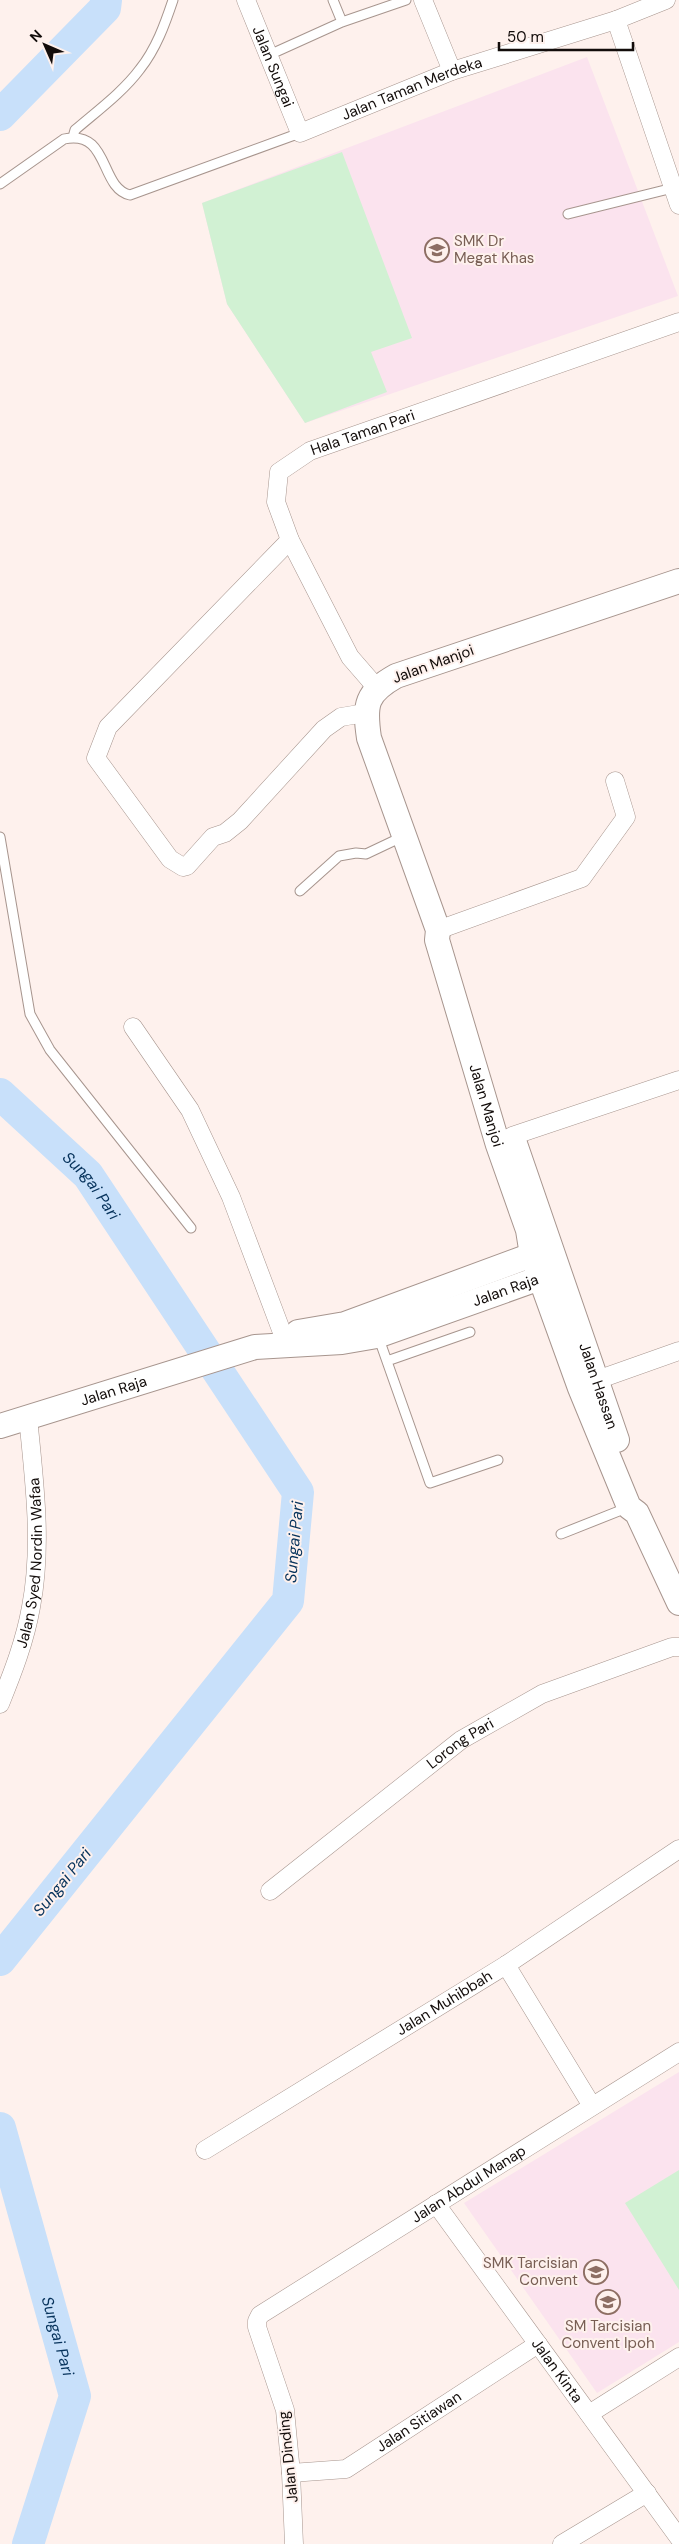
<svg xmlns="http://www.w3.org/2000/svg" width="679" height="2544" viewBox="0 0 679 2544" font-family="'DM Sans',sans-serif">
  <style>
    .education { fill: #fbe3ee }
    .green { fill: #d1f1d3 }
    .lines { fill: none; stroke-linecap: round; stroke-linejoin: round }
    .river { stroke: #c8e0fa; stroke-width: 32 }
    .lane-casing { stroke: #a7958e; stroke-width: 11 }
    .street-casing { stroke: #a7958e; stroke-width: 19 }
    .secondary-casing { stroke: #a7958e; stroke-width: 26 }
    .lane { stroke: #fff; stroke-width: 9 }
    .street { stroke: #fff; stroke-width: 18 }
    .secondary { stroke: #fff; stroke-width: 24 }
    .labels { text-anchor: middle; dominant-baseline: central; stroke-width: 4; stroke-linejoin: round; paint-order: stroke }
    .street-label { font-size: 15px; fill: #120c0a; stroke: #fef1ed }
    .education-label { font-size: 15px; fill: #785e54; stroke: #fef1ed; text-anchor: start }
    .water-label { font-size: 16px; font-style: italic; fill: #06325b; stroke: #fef1ed }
  </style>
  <rect width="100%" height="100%" fill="#fef1ed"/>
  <path class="education" d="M587,57l91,239 -373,127 -78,-119 -25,-101z
    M679,2072v270l-82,51 -133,-190z"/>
  <path class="green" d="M342,152l70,186 -41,14 16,40 -82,31 -78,-119 -25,-101z
    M679,2170v120l-54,-87z"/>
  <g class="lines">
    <g class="river">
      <path d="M0,115l105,-107 1,-8"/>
      <path id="s1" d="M0,1094l88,81 210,317 -10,109 -288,359"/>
      <path id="s2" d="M0,2128l75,268 -47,148"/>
    </g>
    <defs>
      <path id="lane" d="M333,0l9,22
        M269,55l73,-33 64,-22
        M73,137l2,-7c22,-19 48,-38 65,-61 16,-20 25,-45 33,-69
        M0,184l64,-45c46,-10 35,49 66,56l170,-62
        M568,214l105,-26
        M0,837l30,177 20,36 141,178
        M300,891l39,-35 17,-3 10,1 38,-18
        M378,1336l52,147 68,-23
        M387,1361l83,-29
        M561,1534l68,-27"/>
      <g id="street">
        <path id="s3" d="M246,0l54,133 152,-62 164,-51 50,-20"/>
        <path d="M423,0l29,71"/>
        <path d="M616,20l63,185"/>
        <path d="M290,540l-182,187 -12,31 74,101 13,8 4,-1 26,-29 12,-4 15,-12 84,-92 17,-12 24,-4"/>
        <path id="s4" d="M376,687l-26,-30 -60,-117 -14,-38 3,-30 31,-21 369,-129"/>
        <path d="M438,930l144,-52 44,-61 -11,-36"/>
        <path d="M133,1027l57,83 41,87 52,138"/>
        <path d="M512,1136l167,-56"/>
        <path d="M597,1380l82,-29"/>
        <path id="s5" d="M0,1704c13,-32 25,-63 31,-97 12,-63 3,-127 -3,-190"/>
        <path id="s6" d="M270,1891l191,-151 81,-46 130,-47h7"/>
        <path d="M506,1965l86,141"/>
        <path id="s7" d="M205,2150l301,-185 173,-116"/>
        <path id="s8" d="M436,2204l243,334"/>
        <path d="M589,2414l90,-57"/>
        <path id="s9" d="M291,2473l55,-4 192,-125"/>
        <path id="s10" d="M294,2544l-3,-71 -6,-63 -28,-83v-6l3,-6 419,-263"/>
        <path d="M562,2544l85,-51"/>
      </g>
      <g id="secondary">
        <path id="s11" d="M679,581l-283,95c-30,17 -32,28 -27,62l69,192 -1,10 61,205 30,85 4,25 48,133 49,119 8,6 42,90"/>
        <path id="s12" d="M514,1141l103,299"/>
        <path d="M298,1332l47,-8 187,-69 15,3"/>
        <path id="s13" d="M0,1426l255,-79 87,-5 35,-6 163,-58 10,-12"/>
      </g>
    </defs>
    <use href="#lane" class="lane-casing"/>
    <use href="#street" class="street-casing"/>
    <use href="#secondary" class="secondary-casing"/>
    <use href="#lane" class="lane"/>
    <use href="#street" class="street"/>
    <use href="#secondary" class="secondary"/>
  </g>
  <defs>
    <symbol id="school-ring" viewBox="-11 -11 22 22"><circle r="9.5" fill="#fef1ed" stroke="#8d6e63" stroke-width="1.5"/><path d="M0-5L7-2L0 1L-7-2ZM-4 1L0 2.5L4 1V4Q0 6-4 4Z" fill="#8d6e63"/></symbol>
  </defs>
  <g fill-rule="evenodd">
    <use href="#school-ring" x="423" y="236" width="28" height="28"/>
    <use href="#school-ring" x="582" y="2258" width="28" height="28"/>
    <use href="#school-ring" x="594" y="2288" width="28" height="28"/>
  </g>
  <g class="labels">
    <g class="street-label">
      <text stroke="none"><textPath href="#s3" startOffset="72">Jalan Sungai</textPath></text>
      <text stroke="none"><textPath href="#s3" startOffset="264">Jalan Taman Merdeka</textPath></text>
      <text stroke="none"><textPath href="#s4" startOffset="335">Hala Taman Pari</textPath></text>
      <text transform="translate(433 664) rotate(-20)">Jalan Manjoi</text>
      <text stroke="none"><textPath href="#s11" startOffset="760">Jalan Manjoi</textPath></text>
      <text stroke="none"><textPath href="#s13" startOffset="526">Jalan Raja</textPath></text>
      <text stroke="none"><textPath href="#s12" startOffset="259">Jalan Hassan</textPath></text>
      <text stroke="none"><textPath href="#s13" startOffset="119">Jalan Raja</textPath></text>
      <text stroke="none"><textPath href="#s5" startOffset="146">Jalan Syed Nordin Wafaa</textPath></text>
      <text stroke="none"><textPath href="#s6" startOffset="241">Lorong Pari</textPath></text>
      <text stroke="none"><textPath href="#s7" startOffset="281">Jalan Muhibbah</textPath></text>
      <text stroke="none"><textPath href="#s10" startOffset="481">Jalan Abdul Manap</textPath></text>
      <text stroke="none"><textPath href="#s8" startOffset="206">Jalan Kinta</textPath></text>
      <text stroke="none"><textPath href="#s9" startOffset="142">Jalan Sitiawan</textPath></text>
      <text transform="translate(288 2457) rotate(-96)">Jalan Dinding</text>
    </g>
    <g class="education-label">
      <text x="454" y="241">SMK Dr<tspan x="454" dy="17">Megat Khas</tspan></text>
      <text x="578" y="2263" text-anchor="end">SMK Tarcisian<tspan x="578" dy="17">Convent</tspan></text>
      <text x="608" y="2326" text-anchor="middle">SM Tarcisian<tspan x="608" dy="17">Convent Ipoh</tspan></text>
    </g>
    <g class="water-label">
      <text stroke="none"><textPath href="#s1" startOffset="130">Sungai Pari</textPath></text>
      <text transform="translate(294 1542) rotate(-85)">Sungai Pari</text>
      <text transform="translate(62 1882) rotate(-51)">Sungai Pari</text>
      <text stroke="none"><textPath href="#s2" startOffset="216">Sungai Pari</textPath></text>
    </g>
  </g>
  <g transform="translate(45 45) rotate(315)" stroke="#fef1ed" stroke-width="4" paint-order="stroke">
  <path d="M0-4L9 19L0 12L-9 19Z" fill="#120c0a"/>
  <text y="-8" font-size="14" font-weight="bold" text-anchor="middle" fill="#120c0a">N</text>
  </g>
  <path d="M499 42v8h134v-8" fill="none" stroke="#120c0a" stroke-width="2.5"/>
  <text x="507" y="42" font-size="15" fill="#120c0a" stroke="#fef1ed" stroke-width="4" paint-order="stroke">50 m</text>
</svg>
